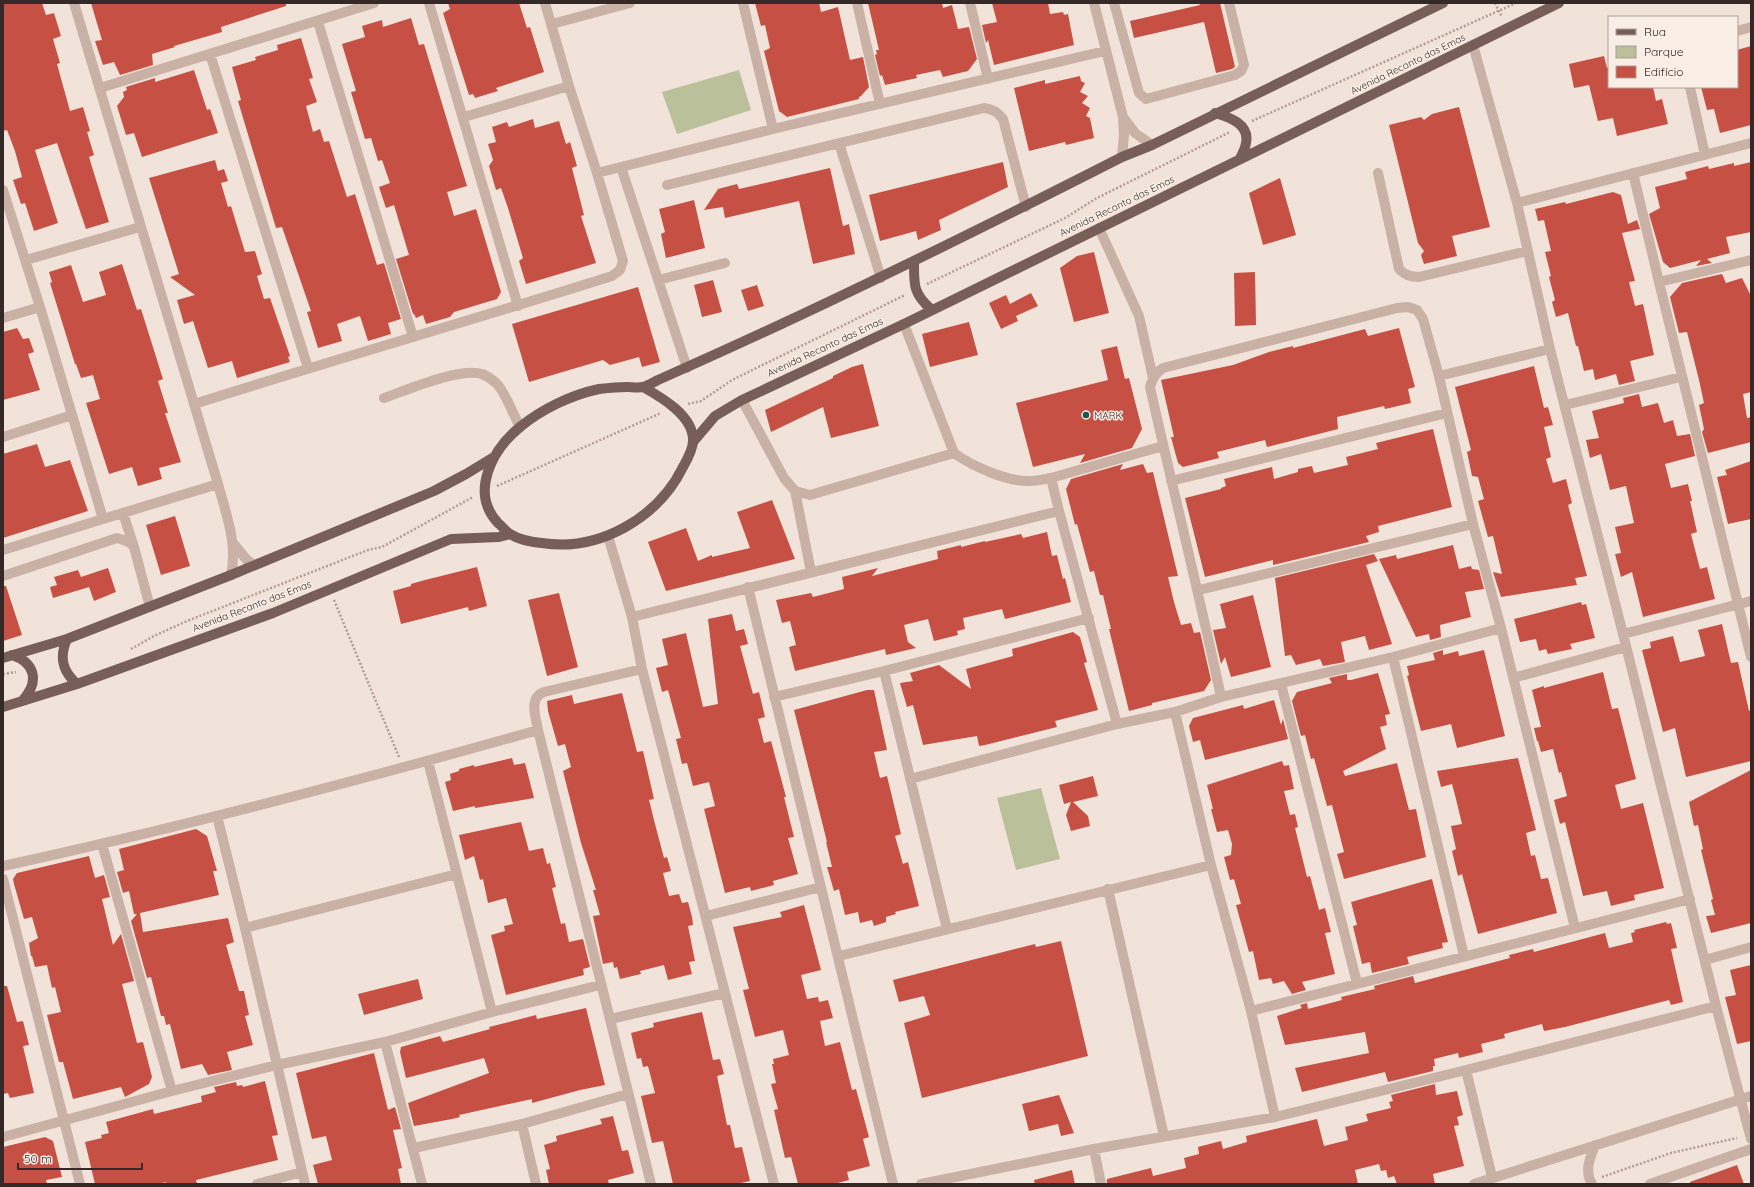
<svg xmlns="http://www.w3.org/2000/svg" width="1754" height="1187" viewBox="0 0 1754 1187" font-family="Quicksand,sans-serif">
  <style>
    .green { fill: #b9c09a }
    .building { fill: #c65043 }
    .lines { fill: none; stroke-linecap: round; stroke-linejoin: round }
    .path { stroke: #b59b90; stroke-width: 2.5; stroke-dasharray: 2 2; stroke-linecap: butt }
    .minor { stroke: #c9b1a6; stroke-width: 10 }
    .major { stroke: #775e58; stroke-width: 10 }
    .poi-dot { fill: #1c5753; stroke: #f9eee6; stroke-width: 1.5 }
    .labels { text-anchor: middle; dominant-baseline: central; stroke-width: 3; stroke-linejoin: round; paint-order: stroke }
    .street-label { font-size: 10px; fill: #352927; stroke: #f9eee6 }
    .poi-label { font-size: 10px; fill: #352927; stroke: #f9eee6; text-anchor: start }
  </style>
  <rect width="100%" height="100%" fill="#f1e3da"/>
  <path class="green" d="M739,70l12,40 -74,24 -15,-42z
    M1041,788l19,71 -44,11 -19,-72z"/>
  <path class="building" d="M3,3h39l4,12 8,-2 7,23 -8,3 7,24 -3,1 13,47 13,-4 7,24 -3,1 7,23 -5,2 20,65 -23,7 -29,-86 -22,7 23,73 -24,8 -9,-28 -4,1 -8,-24 9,-3 -7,-26 -8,-21 -4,1z
    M91,3h195v3l-65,21 1,5 -48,14 1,1 -23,7 1,11 -33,10 -6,-13 -11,3 -8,-24 7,-1z
    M448,3h71l8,25 3,-1 14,45 -48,16 2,3 -23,7 -2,-4 -4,1 -26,-82 7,-4z
    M755,3h64l2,9 17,-5 12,53 13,-3 6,30 -8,9 -2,1v2l-72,18 -8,-6 -15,-60 6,-3 -5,-23 -4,1z
    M868,3h74l1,5 9,-3 6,24 11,-2 8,32 -9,12 -25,6 -3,-7 -24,5 1,3 -32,7 -3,-10 -2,1 -5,-21 2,-1 -1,-4h3z
    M992,3h56l2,11 13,-2 1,3 4,-1 6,31 -80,20 -6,-25 -2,3 -4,-18 15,-3z
    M1199,3h21l15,64 -3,2 -16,4 -12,-51 -70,16 -4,-17 70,-16z
    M411,18l8,27 5,-1 43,142 -20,6 7,24 22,-7 25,83 -4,7 -43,13 -4,5 -24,7 -3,-9 -7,3 -2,-4h-1l-17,-55 13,-4 -15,-50 -8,3 -7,-21 11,-4 -8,-23 -4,1 -7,-23 -6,1 -14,-47 5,-1 -14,-47 23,-7 -3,-11 20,-6 1,7z
    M301,38l12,40 -4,1 8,23 -11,4 7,26 7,-3 4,13 5,-1 18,56 8,-3 22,71 7,-2 17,56 -13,4 3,11 -23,7 -8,-25 -23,8 5,17 -24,7 -11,-36 4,-1 -29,-84 -6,1 -38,-127 3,-1 -9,-33 24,-7 -1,-3 23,-7 -1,-5z
    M1751,46v79l-31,8 -6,-24 -7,1 -6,-23h36v-37z
    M1604,56l3,12 2,-1v20h44l3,14 6,-2 6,25 -51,12 -4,-18 -15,3 -9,-36 -15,3 -5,-24z
    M194,70l13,40 3,-1 8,24 -76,24 -8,-24 -8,2 -9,-29 7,-9 -1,-5 4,-2 -1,-3 29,-9v4z
    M1080,76l1,5 4,2 -5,9 8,4 -6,7 8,5 -4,8 4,2 4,20 -28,7 -1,-3 -36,9 -15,-63 31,-8v4z
    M1459,107l31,120 -38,9 5,20 -33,8 -3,-9 3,-4 -6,-8 -29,-118 32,-8 3,3 8,-6z
    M533,119l2,9 24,-7 7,23 4,-2 7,24 -5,2 12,47 -3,1 15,47 -70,21 -7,-23 4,-3 -15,-50 -7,-20 -5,2 -7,-24 4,-6 -5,-16 8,-2 -4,-15 15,-5 2,5z
    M215,160l3,11 6,-2 4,12 -7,2 7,24 3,-1 14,46 10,-1 7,23 -5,2 7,23 6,-1 20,58 -2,1 2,5 -53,16 -5,-17 -24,7 -15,-47 -9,3 -7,-24 18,-5 -25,-18 9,-3 -30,-96z
    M1003,162l5,25 -69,33 2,10 -23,10 -2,-9 -36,10 -11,-46z
    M1751,162v70l-25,5 4,16 -23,6 5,4 -16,3 5,-6 -31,8 -7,-6 -14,-48 11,-6 -5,-21 32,-8 -2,-7 23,-6 1,3 25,-6v3z
    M830,168l13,58 6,-2 6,30 -42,10 -14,-63 -74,17 -2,-11 -19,3 14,-21 19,-5 2,5z
    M1280,178l16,57 -33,10 -14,-52z
    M1613,192l8,3 7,29 9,-4 3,9 -18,4 13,48 -6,1 6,24 8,-2 11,51 -24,6 5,20 -16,4 -3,-11 -21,6 -2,-11 -9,2 -6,-25h-2l-8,-33 -12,4 -4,-15 3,-2 -6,-23 2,-1 -6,-24 6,-1 -7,-31 -6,1 -3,-12 30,-7 1,2z
    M694,200l11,48 -39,10 -5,-24 4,-2 -6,-23z
    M1094,252l15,61 -35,9 -14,-54 17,-12z
    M122,264l15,46 4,-1 22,70 -5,2 10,32h-3l16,49 -22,6 3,11 -24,7 -6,-19 -23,7 -23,-71 14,-4 -7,-24 -12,3 -5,-14h-1l-25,-81 2,-1 -3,-10 22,-7 12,37 23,-7 -7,-23z
    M1255,272l1,53 -21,1 -1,-53z
    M1722,274l4,9 16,-5 9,18v96l-8,2 4,24 4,-1v25l-43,11 -6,-21 2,-3 -5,-24 5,-2 -5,-23 -12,-48 -8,1 -9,-36 12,-14z
    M713,280l9,32 -20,5 -8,-32z
    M757,285l7,21 -16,5 -7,-21z
    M638,287l22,75 -18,5 -3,-10 -29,8 -7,-5 -74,22 -17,-58z
    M1031,293l7,13 -22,10 2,5 -17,8 -12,-26 17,-8 4,9z
    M969,322l9,33 -48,12 -8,-33z
    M17,328l6,11 6,-1 5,14 -6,2 12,36 -37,10v-68z
    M1399,328l16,59 -7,2 3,14 -26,6 -1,-3 -47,11 1,12 -47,12 -24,6 -2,-7 -48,12 2,6 -36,9 -5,-4 -7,-26h3l-13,-57 72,-15 36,-13 24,-6v2l72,-19 3,7z
    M1117,346l8,33 4,-1 13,51 -10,19 -52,15 5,-9 -52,13 -17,-64 92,-23 -7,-30z
    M863,364l16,62 -48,12 -8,-31 -52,25 -6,-22 68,-32v-2l19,-9z
    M1534,366l10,42 4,-1 5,18 -9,2 7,30 -5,2 7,24 13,-4 6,24 -4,2 19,71 -12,2 2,7 -76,12 -8,-25 9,2 -9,-38 -5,1 -10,-36 6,-2 -6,-22 -6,-1 -5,-24 4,-2 -16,-63z
    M1639,394l3,13 16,-4 6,20 9,-3 4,16 13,-2 5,22 -30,8 6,24 17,-4 4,17h-2l7,31 -6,2 9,35 7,-2 8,32 -72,18 -11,-45 -11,5 -6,-23 6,-1 -6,-26 19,-4 -8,-37 -16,4 -9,-36 -11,4 -4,-18 13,-2 -7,-27 32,-8 -1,-5z
    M1433,429l19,78 -74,19 1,6 -13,4 3,6 -96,23v-5l-68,17 -20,-79 36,-9v-1l5,-2 -2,-7 48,-12 2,12 24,-7v-3l14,-3 2,7 34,-8 -2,-8 32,-8 -2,-6z
    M37,444l8,23 25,-7 18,51 -85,27v-84z
    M1751,461v58l-23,5 -11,-47 10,-2 -2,-5z
    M1123,464l-3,6 23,-6 4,9 6,-1 25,104 -10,1 6,25 7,23 10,-2 3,10 6,-1 11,48 -7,11 -52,12v2l-23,6 -20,-82h2l-8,-34h-3l-6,-24 -4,1 -13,-48 -2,1 -9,-36 5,-10z
    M772,500l23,59 -129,32 -18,-49 38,-14 12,33 14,-6v2l38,-9 -13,-36z
    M175,516l15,50 -29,9 -15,-50z
    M1047,532l5,24 5,-1 6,24 2,-1 6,24 -66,17 -3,-10 -39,9 2,11 -8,2 1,4 -24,6 -6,-22 -24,6 4,17 8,6 -30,7 -1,-6 -90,22 -6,-24 7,-2 -6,-24 -8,2 -6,-23 35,-7 2,4 31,-8 -2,-12 36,-9 -6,8 66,-17 -1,-8 24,-6v2l24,-6v1l36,-8 2,4z
    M1453,545l6,24 12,-3 1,3 7,1 5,19 -19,3 6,25 -31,8 1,12 -11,3 -1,-6 -13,3 -37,-78 17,-4 1,4z
    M1374,554l4,7 -12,4 26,79 -23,6 -4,-14 -24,6 4,20 -22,4 -3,-7 -24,6 -5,-10 -6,1 -10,-78z
    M477,567l10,39 -18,5 -1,-4 -67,17 -8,-33 18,-5v-2l14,-4z
    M108,568l8,24 -22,9 -5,-14 -36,11 -3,-11 7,-2 -3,-8 24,-7 3,7z
    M3,586h3l16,49 -19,6z
    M559,593l19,74 -31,9 -19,-76z
    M1253,595l18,72 -40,10 -6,-20 -4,7 -8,-34 13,-2 -6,-24z
    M1581,602l1,3 4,-1 9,34 -25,6 2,5 -24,5 -2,-5 -7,2 -3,-12 -16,3 -6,-23z
    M732,614l4,17 8,-2 4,15 -8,2 13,48 6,-2 6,25 -7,2 6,24 7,-2 15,56h-2l10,40 -6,1 10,36 -25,7 1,4 -23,6 -1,-4 -25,6 -21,-84 11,-3 -6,-24 -16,4 -6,-23 -5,1 -6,-25 5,-1 -13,-48 -6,2 -6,-24 12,-3 -6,-26 24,-6 17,74 15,-3 -10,-85z
    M1722,624l9,39 7,-1 11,49 2,-1v51l-65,16 -11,-49 -12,4 -21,-82 9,-2 -1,-6 23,-6 7,26 25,-6 -7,-26z
    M1073,632l7,5 7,25 -3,1 14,47 -43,11 2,6 -72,18 -6,1 -2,-10 -54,9 -10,-40 -6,2 -7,-24 13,-2 -3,-8 29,-8 32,24 -5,-20 47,-13 -1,-7z
    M1443,650v5l15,-4 1,5 25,-6 21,86 -48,12 -6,-24 -30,7 -14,-55 2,-1 -2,-9 28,-6 -2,-7z
    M1603,672l9,37 6,-1 18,71 -21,6 6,24 22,-6 21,85 -30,7 1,5 -24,6 -4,-15 -24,5 -18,-74 -5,2 -6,-24 13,-4 -6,-24 -2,1 -6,-24 -12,3 -3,-11h-1l-3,-13 7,-1 -9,-37 12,-4v2z
    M1378,673l12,41 -5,1 2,10 -7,2 6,22 -43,22 2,5 52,-13 12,47 7,-1 10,48 -82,22 -7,-25 7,-2 -12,-47 -5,1 -13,-48 -3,1 -6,-24 -4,1 -9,-35 5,-9 35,-9 -3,-5 18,-4v6h4z
    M867,690h7l13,60 -13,2 6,26 7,-2 14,58 -6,2 8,28 5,-2 11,44 -24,6 1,2 -10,3v5l-12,4 -2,-6 -12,3 -2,-11 -13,3 -6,-26 -5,2 -7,-24h5l-6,-25h1l-33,-132z
    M622,693l15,59 6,-1 11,48 -5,1 6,24 9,34 3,-1 4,14 -8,2 6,23 10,-2 3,9 6,-1 4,15 1,8 -5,1 7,35 -6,1 3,12 -24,6 -4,-15 -24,6 1,3 -21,5 -3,-12 -3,1 -1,-6 -10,2 -10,-48 7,-1 -7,-25h3l-15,-47 -18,-72 8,-4 -6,-23 -7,2 -10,-35 -1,-10 25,-6 2,9z
    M1274,700l7,25 2,-6 5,20 -83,21 -5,-20 -7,2 -4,-16 4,-8 50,-13 1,4z
    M512,758l2,7 11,-2 9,35 -59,10v-2l-22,5 -8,-29 6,-2 -1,-6 9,-3v-2l15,-4v2z
    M1518,758l18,72 -10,3 5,23 4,-1 6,24 7,-1 9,35 -79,21 -16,-60 -4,2 -6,-25 4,-2 -5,-23 11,-2 -6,-25 -4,-15 -11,3 -4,-16z
    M1282,761l2,5 5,-1 5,24 -10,2 6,24 5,-1 3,13 -3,1 12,49 3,-1 9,34 6,-2 6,24 -6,1 10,41 -33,8 4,8 -14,4 -8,-13 -11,3 -2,-6 -12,2 -6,-29 -4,1 -13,-47 5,-1 -7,-25 -4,1 -6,-23 7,-2 1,-11 -4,-14 -11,2 -6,-23h2l-6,-24z
    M1751,770v153l-40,10 -5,-17 9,-1 -4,-15 2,-1 -12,-49 2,-1 -5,-24 -4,1 -5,-24z
    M1093,776l5,20 -25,6 15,14 2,10 -19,5 -5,-16 5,-13 -7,2 -5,-19z
    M521,822l8,29 14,-3 4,16 3,-1 6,24 -4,1 9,36 4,-1 4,19 14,-3 7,28 -7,2 1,6 -78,20 -15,-60 14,-4 -1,-5 9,-2 -7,-26 -18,5 -5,-24 -3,1 -6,-24 -9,4 -6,-25z
    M196,829l11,7 10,35h-4l6,24 -79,18 3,19 85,-14 6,24 -8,3 13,46h5l5,24 -4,1 8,29 -26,7 5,18 -24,5 -6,-11 -21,5 -11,-45 -4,1 -2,-9h-3l-10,-39 -4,1 -16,-57 6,-7h-3l-5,-23 -6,2 -6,-21 7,-2 -5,-21z
    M89,856l6,22 9,-3 6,22 -8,2 11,46 8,-11 13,47 -12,3 15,59 6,-1 9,35 -3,7 -24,13 -4,-10 -48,12 -10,-37h-4l-12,-47 14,-3 -6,-25 -3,1 -5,-23 -12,2 -3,-11h-1l-2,-13 9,-5 -6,-21 -8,2 -10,-35 -1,-5 4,-6z
    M1432,879l16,63 -6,1 1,5 -36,9 2,7 -37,9 -2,-11 -8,2 -9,-38 4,-1 -6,-23z
    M804,905l17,65 -20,5 6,24 11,-2 1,5 9,-2 5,18 -13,3 5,25 15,-4 12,48 4,-1 13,48 -6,2 7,27 -23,6 2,8 -15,4h-36l-7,-27 -6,1 -11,-48 4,-1 -7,-25 5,-1 -4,-19h2l-1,-5 16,-4 -6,-25 -28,7 -12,-47 6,-1 -16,-62 49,-10 -2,-5z
    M1666,922l1,2 4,-1 6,25 -6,1 12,53 -12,3 -2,-5 -104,27 -21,4 -2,-7 -38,10 1,4 -24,6 2,8 -24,6 -1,-5 -24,6 1,7h-2v5l-45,11 -3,-10 -83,20 -7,-24 74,-15 -4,-21 -80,13 -8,-29 25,-8 -2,-3 7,-2 1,6 34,-9 -1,-3 34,-8 -1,-3 39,-10 2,7 95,-25 -1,-3 24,-6 1,3 71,-19 4,15 24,-6 -2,-9 4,-1 -1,-2z
    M1061,941l27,115 -166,42 -18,-75 26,-8 -6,-19 -25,6 -6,-22 142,-36 1,3z
    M1751,965v76l-14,3 -12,-47 11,-2 -6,-25z
    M418,979l5,20 -59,16 -6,-21z
    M3,986h4l10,36 6,-1 6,24 -6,1 11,47 -24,5 -2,-5 -5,1z
    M586,1008l19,77 -25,5 -48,13v-4l-73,16 1,2 -8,2 -38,7 -6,-23 81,-30 -5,-15 -78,20 -6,-26 1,-5 39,-11 3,6 47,-13 -1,-2 47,-12 1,4z
    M702,1012l11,48 7,-1 4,15 -7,2 10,49h3l5,23 7,-1 8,34 -14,3h-63l-10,-43 -11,2 -11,-47 14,-3 -7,-27 -5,1 -2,-9 -4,1 -6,-26 23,-6 -1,-4z
    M374,1053l14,57 7,-3 6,22 -8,1 9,38 -4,1 3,15h-83l-5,-19 19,-5 -6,-24 -14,3 -16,-66z
    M265,1081l13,54 -6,1 6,24 -82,20 1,4h-31v-2l-7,2h-64l-10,-42 17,-4 -1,-3 8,-2 -3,-11 47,-13 1,5 48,-12 -1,-6 15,-4 -2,-5 22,-5 1,4 5,-1 1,2z
    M1435,1084l1,11 21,-4 6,24 -6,2 2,8 -5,1 10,40 -31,8 2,10h-38l-3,-8 -6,2 -2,-8 -5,1 -2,-7 -24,6 3,14h-251v-5l44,-11 2,8 33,-8 -2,-10 15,-4 -1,-7 23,-6 2,8 24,-7 -1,-6 71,-17 7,27 24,-6 -3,-13 23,-6 -2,-7 25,-6 -2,-6 4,-1 -2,-6z
    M1059,1095l15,38 -13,3 -3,-12 -29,7 -7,-27z
    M613,1116l9,35 6,-1 6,23 -26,7 1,4h-60l-3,-14 4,-1 -6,-24 13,-4 -1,-5 46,-12 -2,-5z
    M45,1137l8,4 9,36 -16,3 1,4h-44v-37z
    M1737,1165l7,19h-54v-2z
    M1072,1170l3,14h-40l-1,-4z"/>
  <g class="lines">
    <path class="path" d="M1495,3l7,14
      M1252,121l264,-118
      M927,284l138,-66 32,-20 133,-66
      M688,404l13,-3 31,-21 173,-85
      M497,486l164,-73
      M334,600l65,157
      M131,649l23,-13 33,-15 181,-71 14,-3 91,-50
      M3,674l13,-2
      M1602,1177l69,-24 66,-15"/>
    <path class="minor" d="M74,3l144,481c8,30 20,60 13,91
      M429,3l89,303
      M743,3l30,126
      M857,3l23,101
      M970,3l18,76
      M1094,3l29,114 1,18 -2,22
      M1114,3l25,90 7,6 89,-24 6,-4 3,-6 -15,-62
      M318,22l95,315
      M552,24l78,-21
      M1737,31l14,-4
      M1473,45l44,158 33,146 73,285 93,372 35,133
      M210,54l98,314
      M1690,87l15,68
      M100,88l274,-85
      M464,117l105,-31
      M1123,117l12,16 17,12
      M839,143l42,135
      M621,167l66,201
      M597,173l176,-44 332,-78
      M1378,173l21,96c6,6 11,8 20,8l108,-26
      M1633,173l26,109
      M667,185l317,-77c9,1 13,4 19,11l23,88
      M3,190l37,117 63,212 115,-35
      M1517,203l234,-60
      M1099,228l40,88 14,62
      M26,260l114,-33
      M1751,260l-92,22 92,375
      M658,280l67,-17
      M3,318l37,-11
      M904,324l50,129c18,13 53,29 76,28 7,0 15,-2 21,-3
      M1439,376l111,-27
      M384,398c23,-8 76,-31 98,-24 5,2 11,6 15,10 8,8 17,32 23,43
      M742,400l42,78 11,13 15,4 144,-42
      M194,404c139,-44 279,-84 418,-128l8,-6 3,-9 -26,-88 -28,-87 -24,-83
      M1565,405l116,-28
      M3,437l69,-22
      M1171,481l276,-68
      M795,491l16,81
      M123,513l11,34
      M608,536l24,81 10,52 132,515
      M233,543l13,16 8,6
      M3,550l100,-31
      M3,576l114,-38c7,2 12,3 17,9l16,60
      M748,587l145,597
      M1199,590l274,-66
      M632,617l427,-106
      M1623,634l128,-33
      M1393,657l71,299
      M642,669l-98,23c-16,6 -8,25 -6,38l113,454
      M884,671l63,258
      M1513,678l113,-31
      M1281,684l76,299
      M774,697l110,-26 205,-53
      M1221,697c-22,-104 -48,-207 -71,-310 3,-9 5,-14 13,-19l234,-60 11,-1 9,3 6,9 16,57 34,148 28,104 74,300
      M1175,712l36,153 40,146 24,106
      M1117,724l-58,-213 -8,-33 112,-32
      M428,761l64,251
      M910,779l207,-55 58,-12 46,-15 172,-40 108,-29
      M217,816l28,112 60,256
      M102,844l70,247
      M3,866c180,-39 358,-86 535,-136
      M3,879l77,305
      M1108,889l56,247
      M706,916l115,-29
      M245,928l212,-54
      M839,956l372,-91
      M1705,960l46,-13
      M1251,1011l439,-112
      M610,1019l115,-26
      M385,1042l37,142
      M1466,1070l26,107
      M522,1124l14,60
      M3,1137l169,-46 105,-26 108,-23 107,-30 108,-27
      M414,1148l108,-24 106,-30
      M1094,1149l7,35
      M257,1184l45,-12
      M921,1184l173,-35 181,-32 191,-47 250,-64
      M1474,1184l277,-88
      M1592,1184c-8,-13 -2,-26 3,-39
      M1650,1184l101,-35"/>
    <path class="major" d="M1215,113c14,4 35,11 31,30 -1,6 -4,12 -7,17
      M914,262c0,23 -1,32 18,48
      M643,387c18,10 51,29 50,54 0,8 -6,19 -10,26 -25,51 -84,85 -141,76 -10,-1 -23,-3 -32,-9 -4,-2 -8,-8 -12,-11 -29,-31 -5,-74 22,-96 22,-18 51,-32 79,-38 9,-1 19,-2 28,-2 5,0 11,1 16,0 5,-1 11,-5 15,-7 157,-69 311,-145 464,-223l30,-12 291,-142
      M693,442l22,-26 27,-16 162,-76 655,-321
      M67,639c-8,18 -5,32 10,45
      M12,655c24,8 27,27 11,45
      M3,658l64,-19 164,-64 203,-84 32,-17 28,-17
      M3,707l74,-23 196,-71 178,-74 48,-2 11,-3"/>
  </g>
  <circle class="poi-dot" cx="1086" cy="415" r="4"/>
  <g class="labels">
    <g class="street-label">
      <text transform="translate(1408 64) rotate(-26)">Avenida Recanto das Emas</text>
      <text transform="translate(1117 206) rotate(-26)">Avenida Recanto das Emas</text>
      <text transform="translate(825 347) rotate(-25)">Avenida Recanto das Emas</text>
      <text transform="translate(252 606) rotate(-21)">Avenida Recanto das Emas</text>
    </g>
    <g class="poi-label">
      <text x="1094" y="415">MARK</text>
    </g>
  </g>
  <rect width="1754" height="1187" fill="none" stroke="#352927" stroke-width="8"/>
  <rect x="1608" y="16" width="130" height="72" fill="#f9eee6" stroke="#ab9f9a"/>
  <rect x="1616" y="29" width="20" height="6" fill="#775e58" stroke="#ab9f9a"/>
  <text x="1644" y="36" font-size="12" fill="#352927">Rua</text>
  <rect x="1616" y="46" width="20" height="12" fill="#b9c09a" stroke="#ab9f9a"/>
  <text x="1644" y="56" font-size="12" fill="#352927">Parque</text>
  <rect x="1616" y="66" width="20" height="12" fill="#c65043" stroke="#ab9f9a"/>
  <text x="1644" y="76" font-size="12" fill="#352927">Edifício</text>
  <path d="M18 1163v6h124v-6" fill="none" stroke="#352927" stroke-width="2"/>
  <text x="24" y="1163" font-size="12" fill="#352927" stroke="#f9eee6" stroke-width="3" paint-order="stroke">50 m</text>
</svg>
